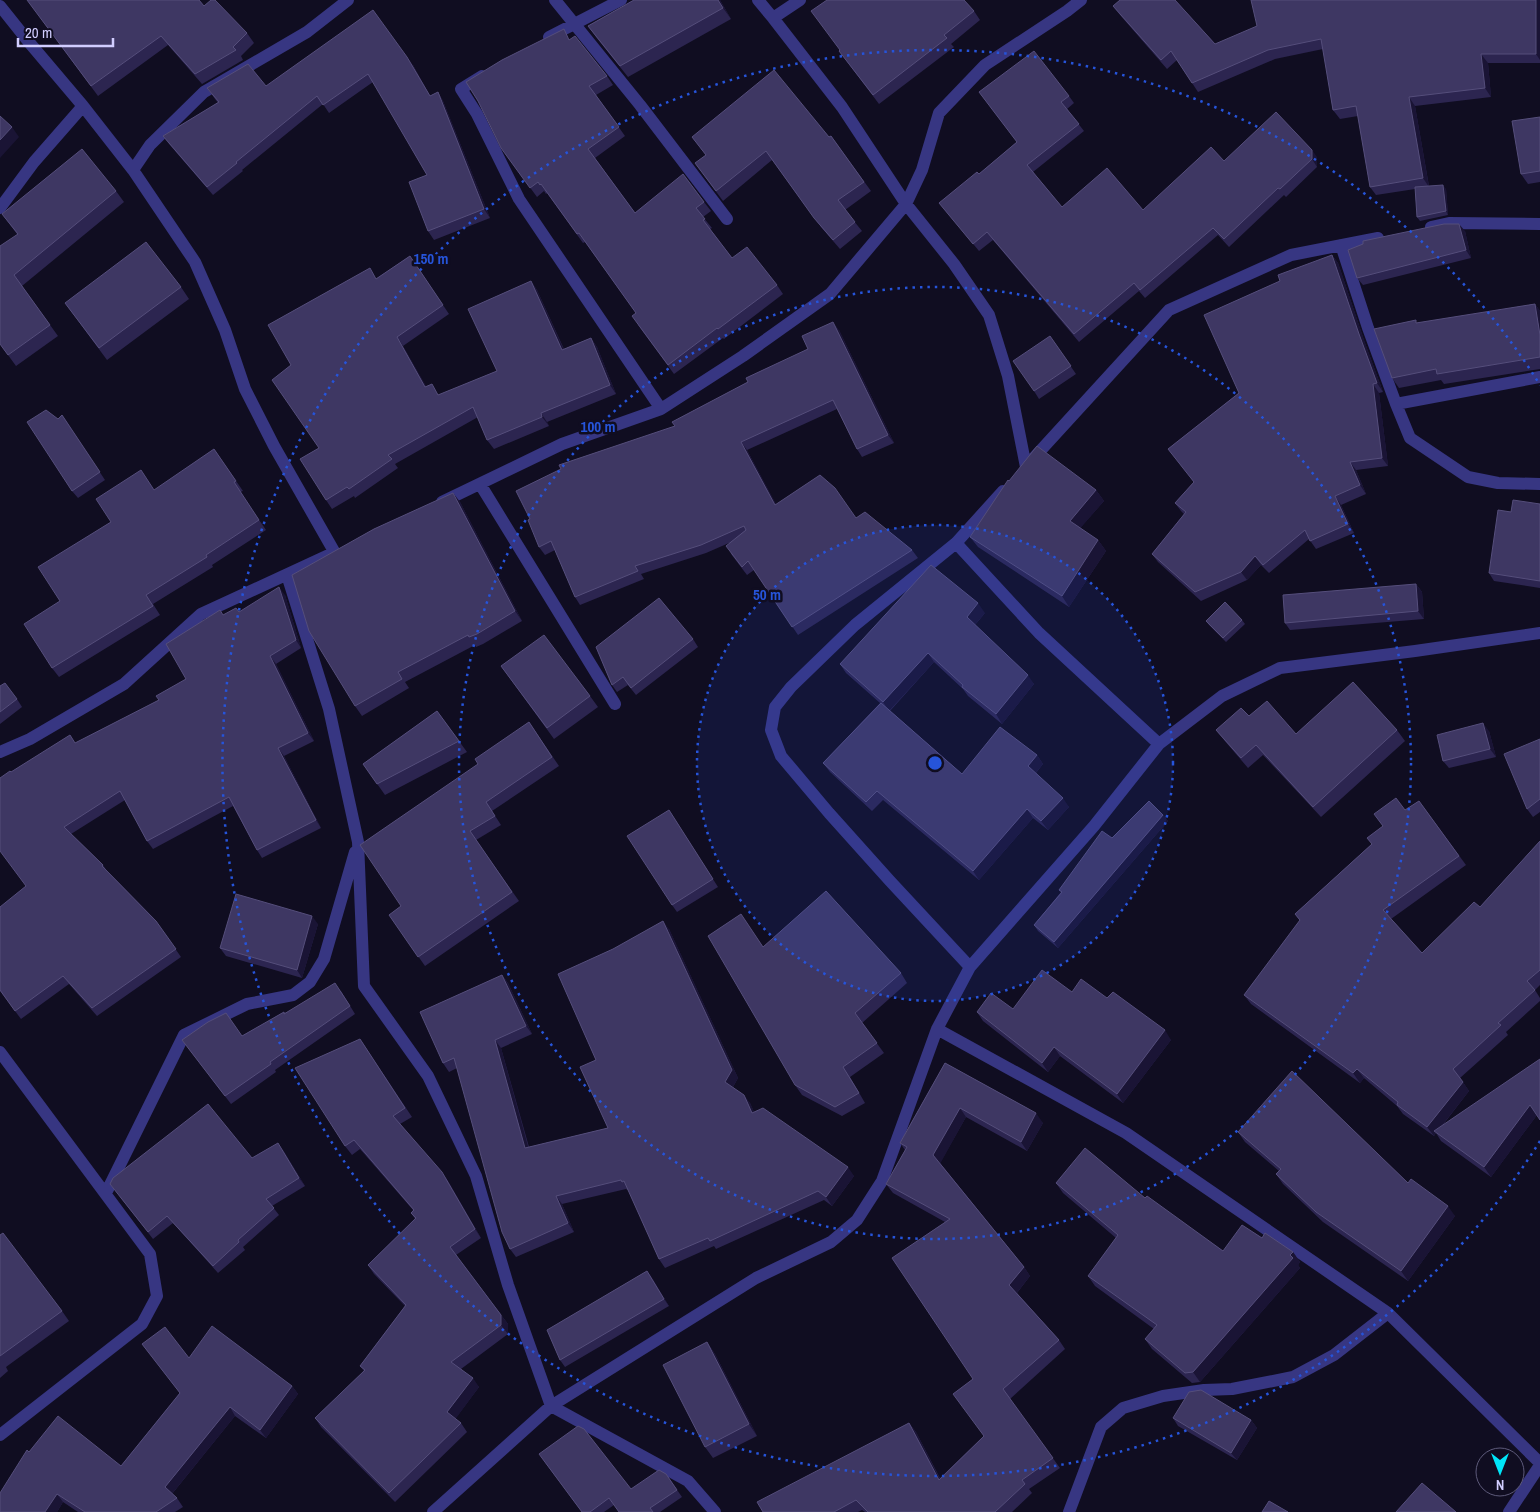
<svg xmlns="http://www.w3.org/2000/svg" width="1540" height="1512" viewBox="0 0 1540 1512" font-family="'Archivo Narrow',sans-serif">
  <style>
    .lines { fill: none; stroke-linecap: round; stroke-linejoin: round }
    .minor { stroke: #373682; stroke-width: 12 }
    .wall { fill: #2c2550 }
    .shaded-wall { fill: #1a1435 }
    .building { fill: #3e3763; stroke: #554e7b }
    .ring { fill: none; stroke: #2654da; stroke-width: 2.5; stroke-dasharray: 2.5 5 }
    .centre { fill: #2654da; stroke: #100d21; stroke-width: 2.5 }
    .ring-label { font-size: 15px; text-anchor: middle; font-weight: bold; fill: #2654da; stroke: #100d21; stroke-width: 5; stroke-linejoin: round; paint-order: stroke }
  </style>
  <rect width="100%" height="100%" fill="#100d21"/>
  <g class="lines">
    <path class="minor" d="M555,0l85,105 87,114
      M758,0l15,18 69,89 64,97 48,60 35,51 19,61 18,91
      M0,6l28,35 55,65 50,64 62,92 30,68 20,59 29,57 61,107
      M773,18l27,-18
      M549,37l72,-37
      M482,76l-21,13 16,25 42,85 142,210
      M133,170l17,-25 54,-53 103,-60 41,-32
      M0,208l34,-46 49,-56
      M1431,227l18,-4 91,1
      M1341,245l27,83 28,76 14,34 58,39 30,6 42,1
      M1396,404l144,-27
      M1030,462l139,-152 122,-55 87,-17
      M480,484l135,220
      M442,502l120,-58 99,-35 82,-53 87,-62 76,-90 16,-34 17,-57 46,-48 82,-54 14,-11
      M956,543l83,90 120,111
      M287,575l42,134 29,133 6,144 64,90 48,100 32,109 43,121 137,75 27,31
      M0,752l30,-13 94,-55 77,-70 130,-60
      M970,967l-80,-86 -61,-68 -48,-57 -10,-26 4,-23 16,-20 64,-62 101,-82 47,-52
      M937,1029l189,104 262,180 152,150
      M0,1052l150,202 7,42 -15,28 -142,111
      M106,1193l78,-158 63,-31 46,-9 17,-13 14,-23 31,-107
      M433,1512l118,-106 205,-128 75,-36 26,-22 25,-39 55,-152 33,-62 124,-141 65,-82 63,-48 58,-28 135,-17 125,-18
      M1069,1512l32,-85 22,-19 40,-12 41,-6 28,-1 61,-12 41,-22 54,-42
      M1509,1512l31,-47"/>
  </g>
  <path class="wall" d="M27,0l177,6 43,27 7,10 -13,13 2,4 -41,24 -34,-39 -70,51z
    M634,0h86l11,19 -103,58 -32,-40 -8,-11z
    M1540,0v63h-52l3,34 -76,9 14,80 17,3 2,26 -28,6 -3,-4 -2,-28 -39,6 -6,-8 -12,-71 -18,3 -7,-9 -10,-61 -48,10 -77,33 -21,-32 -10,9 -47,-54 -7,-9 102,38z
    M974,11l6,9 -29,24 3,3 -75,57 -40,-53z
    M571,39l36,37 6,9 -17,10 29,41 -30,22 40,55 69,-11 7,9 -8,6 9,11 -2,1 22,29 45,27 6,9 -59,45 -1,-1 -49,36 -36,-49 -2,-12 -51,-71 -2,1 -36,-50 -1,1 -2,-3 -7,6 -36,-49z
    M413,65l17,31 8,-4 5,9 47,117 -56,22 -6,-9 -1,-56 -54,-93 -44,31 -6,-9 -81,66 1,1 -30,24 -44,-51 -6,-8 55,-33 -11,-15 59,-2z
    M979,92l90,4 5,7 -7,6 17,22 -51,41 29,35 81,3 81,-49 93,-4v10l-31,30 -2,-2 -55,52 -11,-12 -73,63 -6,-7 -60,51 -86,-102 -14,11 -34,-41 -6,-7 40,-29 38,-32z
    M1540,117v65l-12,2 -7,-10z
    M831,136l40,55 -26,19 17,21 -22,18 -19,-22 -49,-67 -49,41 -28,-38 11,-8 -14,-18h137z
    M116,191l8,11 -102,84 36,50 -42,30 -16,-22 17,-110 -15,-20z
    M1465,231l6,27 -108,27 -6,-7z
    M1332,255l6,8 27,80 18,49 -4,1 9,73 -32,4 10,24 -25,11 13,28 -38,16 -7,-10 -40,34 -8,-8 -14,15 -46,21 -43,-39 -6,-8 32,-40 -3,-3 -6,-8 19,-21 -26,-33 71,-56 41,-112z
    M410,256l39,58 -46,32 23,41 13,8 58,-24 34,-90 6,9 27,59 27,-11 6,9 19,47 -69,28 2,4 -55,23 -7,-9 -9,-23 -83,47 3,4 -43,30 -1,-2 -22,13 -6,-9 -7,-52 58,-170z
    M181,287l8,12 -82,61 -42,-57z
    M1535,304l5,7v58l-96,15 -3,-4 -42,8 -7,-10 26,-55z
    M839,330l55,113 -32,14 -5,-8 -20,-40 -90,41 29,55 80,13 56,32 6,8 -120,77 -44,-65 -7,5 -16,-21 -2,-11 -23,10 -65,21 3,5 -64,26 -5,-8 -20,-47 -10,5 -6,-8 136,-121 73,-44 60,-33z
    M1050,336l26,38 -37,25 -5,-8z
    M62,415l43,65 -27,18 -6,-7 -14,-72z
    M214,449l29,42 -3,1 26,38 -54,35 1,2 -60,37 7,11 -101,62 -7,-9 8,-67 51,-79z
    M1009,481l87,9 8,11 -24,27 18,12 8,11 -37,56 -91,-60 -8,-10z
    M453,493l7,9 62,119 -39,23 -7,3 -1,-2 -70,37 4,6 -47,28 -7,-10z
    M1540,504v84l-46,-7 -5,-8 22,-61z
    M1416,584l6,8 2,27 -134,11 -5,-7z
    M285,595l16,53 -25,16 38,77 -30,15 37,72 -59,30 -5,-8 -24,-44 -80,43 -6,-8 -22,-41 -54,34 32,31 4,6 49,50 25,36 -84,59 -28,-32 -48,35 -21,-28 26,-105 -15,-114 65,-29 83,-43 27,-21 38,-64 15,-3z
    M985,613l-10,12 59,59 -32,40 -34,-28 -5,-7 -29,-27 -44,49 72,63 75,-19 6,9 -7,9 33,34 -21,23 -15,-12 -54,62 -96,-80 -11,11 -42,-39 -7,-9 57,-60 -34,-30 -6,-9z
    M1242,620l3,4 -19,18 -17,-17 -3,-4z
    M693,639l5,8 -62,48 -8,-10 -11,7 -5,-7 -16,-38z
    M501,666l89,30 8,11 -44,32z
    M0,686l17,13 5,8 -22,17z
    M437,711l30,41 -82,43 -22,-31z
    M1249,716l47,18 101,-4 8,11 -84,76 -58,-62 -15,13 -24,-28 -8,-10z
    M529,722l30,44 -67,45 9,14 -25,15 43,61 -94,65 -36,-51 12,-9 77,-142z
    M1489,731l7,26 -47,11 -6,-7z
    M1540,739v73l-7,5 -6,-8z
    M1419,801l47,64 -75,54 31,34 58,-46 60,-66v144l-5,5 5,8v3l-34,31 2,3 -48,43 9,13 -27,35 95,-11 -46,62 -50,-36 -5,-8 -2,3 -31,-22 -6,-8 -33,-28 -4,5 -109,-79 -7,-9 56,-74 -5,-7 77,-70 33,-34z
    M669,810l49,77 -41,25 -5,-7z
    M1163,815l5,6 -110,127 -20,-17 -4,-6 27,-33 -2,-2 53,-52z
    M318,924l-16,54 -76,-22 -6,-8z
    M669,929l69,149 -5,9 17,16 4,9 100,64 -22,30 -8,-6 -108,49 -2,-3 -49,22 -6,-9 -30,-68 -3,-2 -64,15 12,28 -58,25 -6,-8 -53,-181 -8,4 -6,-9 59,-88 6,8 24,51 -31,14 28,99 79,-19 -12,-68z
    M763,947l138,26 6,10 -45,40 22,30 -34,24 15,26 -23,13 -40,-21 -7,-10z
    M341,991l14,23 -80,56 1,2 -45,32 -49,-64 60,-4 42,-24 1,1z
    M1072,992l35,6 64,42 -48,63 -63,-47 -12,16 -65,-51 -6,-9 36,-3z
    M360,1039l52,78 -12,7 48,57 33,57 -25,17 52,69v10l-47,35 18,18 -24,32 6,4 6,9 -72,70 -74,-75 -6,-9 49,-47 -4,-5 45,-60 -31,-32 -6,-9 47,-46 -4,-6 2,-3 -53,-61 -8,6 -7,-9z
    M945,1063l98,60 -16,28 -61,-34 -26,46 84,104 6,9 -13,17 42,47 6,9 -55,50 50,69 -31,21 3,4 -20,19h-147l-3,-2 -4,2h-95l146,-89 7,9 24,46 44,-42 -39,-214 -52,-29 -7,-9 19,-34 -5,-7z
    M1238,1132l170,51 47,33 -47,65 -85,-59 -40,-38 -7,-10 3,-3 -34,-29z
    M283,1150l22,36 -33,20 7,9 -36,32 2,3 -27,23 -45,-50 -20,16 -43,-55 142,-26z
    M1056,1183l89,15 78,53 39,-13 31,14 7,10 -2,3 2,3 -100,114 -8,1 -40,-34 -7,-10 9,-10 -59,-43 -7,-10 28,-38 -53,-45z
    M0,1235l62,76 7,10 -63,46 2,4 -8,7z
    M647,1271l22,35 -104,61 -5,-7z
    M707,1342l8,12 42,82 -44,22 -8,-11z
    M142,1344l47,14 103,28 6,8 -32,44 -31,-22 -63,78 5,4 6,9 -8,5h-97l-15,-10 -6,10 -28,-60 92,14 59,-73z
    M1173,1418l78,2 6,8 -20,32 -59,-34z
    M544,1461l87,28 35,-15 16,23 -22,15h-41l-5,-7 -10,7h-22z"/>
  <path class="shaded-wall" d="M718,0h2l11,19 -8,-11z
    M1536,0h4v60l-4,-6z
    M1481,54l7,9 3,34 -6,-9z
    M407,57l6,8 22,40 -5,-9z
    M438,92l5,9 47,117 -6,-9z
    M1409,97l6,9 14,81 -6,-9z
    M12,127l7,10 -19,21v-18z
    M1312,150l5,7v10l-5,-8z
    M1443,185l3,4 2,26 -2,-4z
    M1459,224l6,7 6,27 -5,-8z
    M1332,255l6,8 27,80 18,49 -6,-9 -18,-49z
    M531,281l6,9 31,69 -6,-9z
    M1535,304l5,7v24z
    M833,322l6,8 55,113 -6,-8z
    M397,337l6,9 29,50 -7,-9z
    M591,338l6,9 19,47 -6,-9z
    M1373,384l6,9 9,73 -6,-8z
    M541,413l6,9 2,4 -7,-9z
    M741,442l6,8 34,63 -6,-8z
    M1350,462l6,8 10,24 -6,-9z
    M1096,490l8,11 -27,31 -7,-11z
    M453,493l7,9 62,119 -7,-10z
    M1335,496l6,9 13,28 -6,-9z
    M1098,540l8,11 -37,56 -7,-11z
    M1255,556l6,9 -14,15 -6,-8z
    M1416,584l6,8 2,27 -6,-8z
    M279,587l6,8 16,53 -5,-8z
    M978,603l7,10 -12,14 -6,-10z
    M928,653l6,9 -45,49 -6,-9z
    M270,656l6,8 38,77 -6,-8z
    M1028,675l6,9 -32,40 -6,-10z
    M1483,723l6,8 7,26 -6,-8z
    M278,748l6,8 37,72 -5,-8z
    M1037,755l6,9 -9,11 -6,-9z
    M1063,798l6,9 -21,23 -7,-9z
    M1027,809l6,9 -54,62 -6,-9z
    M1163,815l5,6 -110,127 -4,-6z
    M312,916l6,8 -16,54 -5,-8z
    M663,921l6,8 69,149 -7,12 -6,-8z
    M502,975l6,8 24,51 -6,-8z
    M1165,1030l6,10 -48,63 -6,-9z
    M495,1040l6,8 30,109 -6,-9z
    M1054,1047l6,9 -12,16 -6,-9z
    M1357,1069l7,9 -4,5 -7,-10z
    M1463,1082l6,9 -33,42 -2,-2 2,2 -2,3 -7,-9z
    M744,1095l6,8 9,19 -7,-9z
    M1530,1105l7,10 -46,62 -7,-10z
    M960,1108l6,9 -26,47 -7,-9z
    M1036,1113l7,10 -16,28 -6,-9z
    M278,1143l5,7 22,36 -6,-8z
    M848,1167l6,9 -22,30 -6,-9z
    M442,1172l6,9 33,57 -6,-9z
    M556,1196l6,8 12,28 -6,-9z
    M1448,1206l7,10 -47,65 -7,-10z
    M1293,1252l7,10 -2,3 2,3 -100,114 -7,-10z
    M1024,1267l6,9 -14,18 -7,-9z
    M647,1271l6,8 16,27 -5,-7z
    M501,1315l7,9v10l-7,-9z
    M707,1342l8,12 42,82 -8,-12z
    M473,1378l6,9 -25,34 -7,-9z
    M292,1386l6,8 -32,44 -6,-8z
    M230,1407l5,9 -64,79 -6,-8z
    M1251,1420l6,8 -20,32 -6,-7z
    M909,1423l7,9 29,57 -6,-9z
    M57,1494l6,8 -6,10h-12z"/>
  <path class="building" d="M27,0h172l5,6 7,-6h4l32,33 -14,14 3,3 -41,24 -34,-38 -70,50z
    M634,0h84l5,8 -103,58 -32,-40z
    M827,0h137l10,11 -30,24 3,3 -74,57 -34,-44 1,-1 -29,-39z
    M1120,0h55l40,44 42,-18 -6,-26h285v54h-55l4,34 -76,9 14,81 -53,9 -14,-81 -23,4 -12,-71 -53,11 -76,33 -21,-32 -10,9 -48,-54z
    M373,10l34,47 23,39 8,-4 46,117 -56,22 -19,-49 18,-7 -59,-101 -45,31 -6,-9 -81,66 1,1 -30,24 -44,-51 56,-34 -12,-14 41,-24 18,22z
    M564,29l5,11 6,-4 32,40 -18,10 30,41 -31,22 47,64 48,-39 21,28 -8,6 9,11 -2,1 29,38 15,-11 30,38 -59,44 -1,-1 -49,37 -36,-49 4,-3 -57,-80 -2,1 -36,-50 -1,1 -2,-3 -8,6 -29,-40 -23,-47 -12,-19 36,-22z
    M1034,51l35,45 -8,6 18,22 -52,41 35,42 45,-39 36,42 68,-63 13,14 52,-49 36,38v9l-32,30 -2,-1 -54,51 -11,-11 -73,62 -6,-7 -60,51 -87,-102 -14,12 -34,-41 38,-31 2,2 38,-32 -38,-50z
    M774,70l55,67 2,-1 33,46 -26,18 17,22 -22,18 -19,-22 -48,-67 -50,40 -21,-28 11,-8 -14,-18z
    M0,116l12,11 -12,13z
    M1540,117v54l-19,3 -9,-53z
    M82,149l34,42 -102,84 36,50 -42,30 -8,-11v-98l18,-12 -16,-20z
    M1443,185l3,26 -29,6 -2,-30z
    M1444,224h15l7,26 -109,28 -9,-28 15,-6v-3z
    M146,242l35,45 -82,61 -34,-45z
    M1332,255l27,79 18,49 -4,1 9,74 -32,4 10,23 -25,11 13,28 -38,17 -5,-11 -42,35 -8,-9 -14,16 -46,20 -43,-38 34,-42 -11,-9 19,-21 -26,-33 71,-56 -35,-78 76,-34 -2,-6z
    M410,256l33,49 -46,32 28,50 7,-3 6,11 59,-24 -29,-62 63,-28 31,69 29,-12 19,47 -69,28 1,4 -55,23 -14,-33 -85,48 4,4 -43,30 -2,-2 -21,13 -26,-41 19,-11 -47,-68 19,-15 -23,-40 102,-57 6,11z
    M1535,304l5,31v22l-103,17 -1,-5 -44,9 -18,-49 42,-9v3z
    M833,322l55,113 -31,14 -24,-49 -92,42 34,63 45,-30 15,13 21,30 9,-6 47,38 -120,77 -44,-66 -6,6 -16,-21 20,-16 -2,-4 -43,19 -66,21 3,5 -63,26 -24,-56 -12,6 -11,-27 2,-1 -14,-28 45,-22 -2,-4 116,-39 -3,-4 76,-40 -2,-4 62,-29 -6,-13z
    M1050,336l21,30 -37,25 -21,-30z
    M46,410l12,9 4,-4 38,57 -28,19 -45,-69z
    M1037,446l59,44 -26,31 28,19 -36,56 -92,-59 38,-57 1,1z
    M214,449l22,32 -2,1 25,38 -53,35 1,2 -61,38 7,11 -101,62 -28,-44 36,-23 -22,-34 73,-45 -15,-23 45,-29 13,20z
    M453,493l62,118 -38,23 -8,3 -1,-2 -70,37 4,7 -47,27 -46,-75 -17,-56 82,-46z
    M1513,500l27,4v77l-51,-8 9,-63 13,2z
    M931,565l47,38 -11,14 61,58 -32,39 -34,-27 1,-2 -35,-32 -45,49 -43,-38z
    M1416,584l2,27 -133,12 -2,-28z
    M279,587l17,53 -26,16 38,77 -30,15 38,72 -59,30 -28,-53 -82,44 -27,-50 -56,36 39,38 -1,1 54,55 20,28 -84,59 -29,-32 -48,35 -15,-21v-83l26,-21 -26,-35v-73l10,-7 1,1 59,-37 5,8 84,-43 -3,-4 30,-17 -20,-35 54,-34 3,5 13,-7 3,4z
    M659,598l34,41 -62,49 -8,-11 -11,8 -16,-38z
    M1225,602l17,18 -19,18 -17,-17z
    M544,635l46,61 -43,32 -46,-62z
    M1353,682l44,48 -84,77 -57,-62 -15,13 -25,-28 25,-22 8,8 18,-15 29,33z
    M5,683l12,16 -17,13v-26z
    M881,703l81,71 38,-47 37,28 -9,11 35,32 -22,23 -14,-12 -54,62 -96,-80 -11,11 -43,-39z
    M437,711l22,30 -82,43 -14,-20z
    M529,722l23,35 -66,45 9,14 -25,15 42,61 -94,65 -29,-42 12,-9 -41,-61 118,-81 -3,-5z
    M1483,723l7,26 -47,12 -6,-26z
    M1540,739v60l-13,10 -23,-55z
    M1396,798l9,12 14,-9 40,55 -76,54 39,43 52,-51 6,5 60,-66v129l-13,11 8,9 -37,33 3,2 -48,44 10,13 -36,45 -30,-22 1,-3 -41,-33 -4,4 -109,-78 56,-75 -5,-6 77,-70 -5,-6 16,-12 -9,-12z
    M1149,801l14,14 -109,127 -20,-17 28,-33 -3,-2 43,-59 10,7z
    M669,810l44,69 -41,26 -45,-69z
    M826,891l75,82 -46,40 22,30 -34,24 16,26 -24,14 -40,-22 -87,-149 33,-22 22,33z
    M236,894l76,22 -15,54 -77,-22z
    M663,921l69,149 -7,12 19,13 8,18 11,-5 85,59 -22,30 -8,-6 -108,50 -2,-3 -49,21 -35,-78 -2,1 -1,-2 -65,16 12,27 -58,26 -8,-17 -48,-174 -11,5 -23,-51 82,-37 24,51 -31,14 30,108 83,-20 -28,-61 16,-7 -38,-86 55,-25z
    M1042,970l30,22 9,-13 26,19 6,-6 52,38 -48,64 -63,-47 -12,16 -65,-51 14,-19 22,16z
    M335,983l15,23 -80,56 1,2 -46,32 -43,-56 26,-18 18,-9 16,23 42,-24v2z
    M360,1039l45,69 -12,8 49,56 33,57 -25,18 51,68v10l-50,37 22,16 -26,34 14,11 -72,70 -74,-75 50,-48 -5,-4 46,-61 -38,-40 48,-47 -5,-5 3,-3 -60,-70 -9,6 -50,-78z
    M1540,1059v61l-10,-15 -46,62 -50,-36z
    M945,1063l91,50 -15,29 -61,-34 -27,47 91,112 -15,18 50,55 -56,49 50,69 -31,22 3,4 -30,28h-127l-12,-12 -22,12h-71l-6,-10 152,-79 30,57 45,-44 -31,-42 20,-15 -81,-121 58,-39 -64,-35 21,-37 -7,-4z
    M1292,1071l116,112 3,-4 37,27 -47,65 -85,-59 -40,-38 5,-5 -43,-37z
    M208,1104l44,54 26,-15 21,35 -33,21 8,9 -36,32 1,2 -26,24 -46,-50 -19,16 -38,-48 3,-6z
    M1085,1148l60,50 2,-2 76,55 19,-26 20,13 3,-5 28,19 -3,3 3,3 -100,114 -8,1 -40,-34 12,-14 -69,-49 30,-41 -62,-52z
    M3,1233l59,78 -62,45v-121z
    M647,1271l17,28 -104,61 -13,-30z
    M212,1326l80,60 -32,44 -30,-23 -65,80 12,11 -21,14h-71l-28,-18 -12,18h-45v-19l27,-43 2,2 29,-36 63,50 59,-73 -38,-49 23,-17 24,31z
    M707,1342l42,82 -44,23 -42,-82z
    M1201,1390l50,30 -20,33 -58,-35 16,-26z
    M578,1426l6,3 47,60 28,-19 7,4 11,16 -27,18 3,4h-34l-10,-14 -19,14h-8l-43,-58z
    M1422,1483l34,29h-60z
    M1269,1501l19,11h-26z"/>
  <circle cx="935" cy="763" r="238" fill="#2654da" fill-opacity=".12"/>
  <g class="ring">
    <circle cx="935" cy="763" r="238"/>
    <circle cx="935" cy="763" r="476"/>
    <path d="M1540 1141A713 713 0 1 1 1540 385"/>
  </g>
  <circle cx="935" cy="763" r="8" class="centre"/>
  <g class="ring-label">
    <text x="431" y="264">150 m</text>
    <text x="598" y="432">100 m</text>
    <text x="767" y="600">50 m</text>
  </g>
  <g transform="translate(1500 1472) rotate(180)"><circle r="24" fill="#100d21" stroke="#5d5a7a"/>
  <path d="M0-4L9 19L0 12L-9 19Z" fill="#00e5f8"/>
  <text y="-8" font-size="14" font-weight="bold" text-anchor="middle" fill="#d1cdff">N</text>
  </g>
  <path d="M18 38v8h95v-8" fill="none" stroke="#d1cdff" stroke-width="2.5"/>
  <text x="25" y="38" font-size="15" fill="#d1cdff" stroke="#100d21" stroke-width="4" paint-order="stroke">20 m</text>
</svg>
